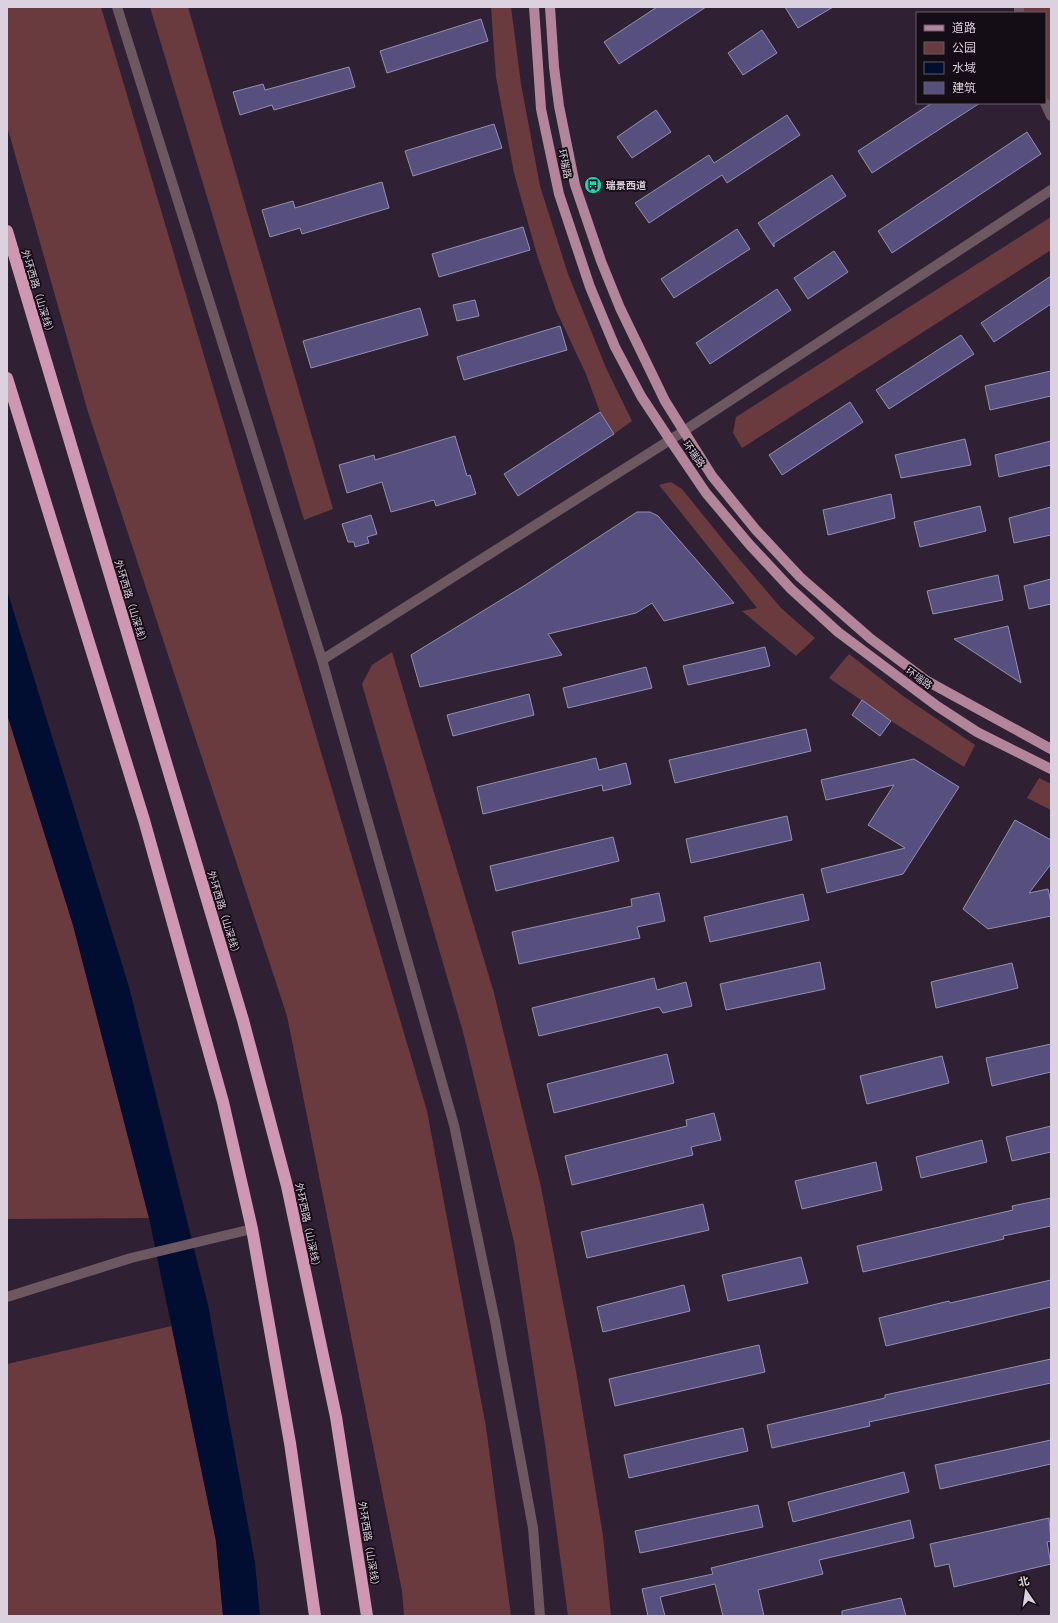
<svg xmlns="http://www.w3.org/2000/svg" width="1058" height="1623" viewBox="0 0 1058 1623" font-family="Ubuntu,'Noto Sans SC',sans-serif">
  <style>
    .green { fill: #693b3e }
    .water { fill: #010e32 }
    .building { fill: #57507e; stroke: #9390ac }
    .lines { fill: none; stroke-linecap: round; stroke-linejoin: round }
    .minor { stroke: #6d5761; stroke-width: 10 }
    .major { stroke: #b2859b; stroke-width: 10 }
    .highway { stroke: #ce97b2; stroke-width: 12 }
    .labels { text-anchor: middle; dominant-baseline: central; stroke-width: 3.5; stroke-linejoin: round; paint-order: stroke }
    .street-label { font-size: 10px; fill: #dcd1de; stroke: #140d15 }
    .poi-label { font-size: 10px; font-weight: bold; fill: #dcd1de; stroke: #140d15; text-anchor: start }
  </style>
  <rect width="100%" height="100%" fill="#302034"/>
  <path class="green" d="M7,7h94l326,1104 59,316 25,189h-107l-2,-25 -115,-575 -199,-604 -81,-286z
    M150,7h38l145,502 -29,11z
    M491,7h20l10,77 19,102 28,88 38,94 26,53 -18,13 -14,-22 -14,-38 -30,-64 -19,-55 -23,-82 -18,-96z
    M1019,7h32v110l-6,-14v-90h-26z
    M1051,217v33l-309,198 -9,-15 3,-16z
    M671,482l11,7 46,57 53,62 34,30 -19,18 -54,-45 15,-3 -98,-123z
    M392,652l102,341 47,194 35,184 27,165 8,80h-43l-23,-172 -31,-202 -51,-210 -101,-348 10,-19z
    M849,654l54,42 72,49 -11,22 -73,-46 -62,-43z
    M7,714l66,211 76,293 -142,1z
    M1039,778l12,6v26l-24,-12z
    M172,1326l44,215 7,75h-216v-252z"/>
  <path class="water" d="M7,590l122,397 79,318 47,258 5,53h-37l-7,-75 -67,-323 -76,-293 -66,-211z"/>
  <path class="building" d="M657,7h49l-87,57 -15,-22z
    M785,7h48l-35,21z
    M481,19l7,22 -101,32 -7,-22z
    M762,30l15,23 -34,22 -15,-22z
    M349,67l6,20 -81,23 -2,-5 -32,10 -7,-23 30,-8 2,6z
    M932,103h48l-108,70 -14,-22z
    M656,110l15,22 -39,26 -15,-21z
    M787,115l13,20 -73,48 -5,-8 -73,48 -14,-20 74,-48 5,8z
    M494,124l8,24 -89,28 -8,-25z
    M1027,132l14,22 -149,99 -14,-22z
    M832,175l14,21 -72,47v4l-16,-24z
    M382,182l7,26 -87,26 -2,-6 -30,9 -8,-27 31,-9 2,7z
    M523,227l7,23 -91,27 -7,-23z
    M737,229l13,20 -76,49 -13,-19z
    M834,251l14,21 -40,27 -14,-21z
    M1051,276v28l-57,38 -13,-19z
    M777,289l14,21 -81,54 -14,-21z
    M475,300l4,16 -22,5 -4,-16z
    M420,308l8,27 -117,33 -8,-27z
    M560,326l7,24 -103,30 -7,-23z
    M961,335l13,19 -85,55 -13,-19z
    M1051,371v25l-61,14 -5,-24z
    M850,402l13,20 -81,53 -13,-20z
    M600,412l14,22 -96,62 -14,-22z
    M455,436l12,40 3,-1 6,19 -40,12 -2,-6 -43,12 -9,-30 -35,11 -8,-28 35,-10 1,5z
    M965,439l6,26 -70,13 -6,-23z
    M1051,441v24l-52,12 -4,-22z
    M891,494l4,24 -67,17 -5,-25z
    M980,506l6,25 -66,16 -6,-25z
    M1051,507v28l-37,8 -5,-25z
    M637,512h13l8,4 76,87 -70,18 -12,-18 -16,10 -88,21 14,21 -142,32 -9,-32 116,-71z
    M371,515l6,19 -10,3 2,6 -14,4 -1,-5h-6l-6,-18z
    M998,575l5,25 -70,14 -6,-23z
    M1051,579v25l-22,5 -5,-23z
    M1008,626l13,57 -67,-44z
    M765,647l5,19 -82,19 -5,-19z
    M646,667l6,21 -84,20 -5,-20z
    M529,694l5,21 -81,21 -6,-21z
    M862,700l29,21 -11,15 -28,-21z
    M806,729l5,22 -136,32 -6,-23z
    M596,758l3,12 27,-7 5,21 -28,7 -1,-6 -119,29 -6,-27z
    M914,759l45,28 -56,87 -76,19 -6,-24 84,-21 -37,-23 26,-40 -68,15 -5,-20z
    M787,816l5,24 -101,23 -5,-24z
    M1015,820l36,20v24l-22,29 19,-4 3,14v13l-63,13 -25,-20z
    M613,837l6,24 -123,30 -6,-25z
    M659,893l6,28 -28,6 3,11 -121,26 -7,-32 120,-26 -1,-7z
    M803,894l6,26 -99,22 -6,-25z
    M820,962l5,27 -99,21 -6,-26z
    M1012,963l6,25 -82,20 -5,-26z
    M654,978l3,12 29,-8 6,24 -29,7 -4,-6 -120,29 -7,-28z
    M1051,1044v28l-59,14 -6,-28z
    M667,1054l7,29 -120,30 -7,-29z
    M942,1056l7,27 -82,21 -7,-28z
    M714,1113l7,27 -30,7 2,8 -121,30 -7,-29 122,-30 -1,-6z
    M1051,1126v26l-39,9 -6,-24z
    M982,1140l5,22 -66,16 -5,-21z
    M876,1162l6,28 -80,19 -7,-28z
    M1051,1198v28l-48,10 1,3 -141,33 -6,-26 156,-36 -1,-4z
    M703,1204l6,26 -122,28 -6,-26z
    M801,1257l7,26 -80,18 -6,-26z
    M1051,1280v27l-165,39 -7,-28 70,-17 1,2z
    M684,1285l6,26 -87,21 -6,-25z
    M759,1345l6,27 -150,34 -6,-27z
    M1051,1359v24l-182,39 1,4 -98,22 -5,-23 118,-27v-3z
    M743,1428l5,23 -119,27 -5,-23z
    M1051,1440v24l-111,25 -5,-24z
    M904,1472l5,20 -116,30 -5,-20z
    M758,1505l5,22 -123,26 -5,-22z
    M1049,1518l2,23 -4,1 4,22 -97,23 -5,-23 -14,3 -5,-23z
    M910,1520l4,18 -95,22 4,14 -65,16 6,26h-41l-8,-32 -55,13 5,19h-17l-6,-27 71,-15 -2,-6z
    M901,1598l5,18h-64v-5z"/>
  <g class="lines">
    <path class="minor" d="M117,7l205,653 132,465 41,196 38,207 7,88
      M1019,7v6
      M1045,103l6,13
      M322,660l348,-220 381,-250
      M7,1297l124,-39 121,-29"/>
    <path class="major" d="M534,7l7,102 18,85 31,93 25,60 26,49 29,44 36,53 43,51 42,45 47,43 99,74 40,26 74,37
      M550,7l4,60 5,39 16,79 26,76 19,47 45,93 47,75 44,54 44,47 71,62 56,42 124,68"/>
    <path class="highway" d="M7,231l236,789 44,166 49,231 31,199
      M7,378l137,442 79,282 29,127 38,214 25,173"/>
  </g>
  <defs>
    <symbol id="bus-disc" viewBox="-11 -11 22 22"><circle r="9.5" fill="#19d5b2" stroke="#140d15"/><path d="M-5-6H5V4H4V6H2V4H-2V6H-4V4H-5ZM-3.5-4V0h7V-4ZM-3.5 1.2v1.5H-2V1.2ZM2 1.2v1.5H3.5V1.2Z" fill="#111"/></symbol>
  </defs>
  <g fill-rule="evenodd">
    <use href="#bus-disc" x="583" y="175" width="20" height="20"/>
  </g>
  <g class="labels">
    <g class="street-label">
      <text transform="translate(565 164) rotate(78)">环瑞路</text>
      <text transform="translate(38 293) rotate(73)">外环西路（山深线）</text>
      <text transform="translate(694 454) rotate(55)">环瑞路</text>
      <text transform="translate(131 603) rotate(73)">外环西路（山深线）</text>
      <text transform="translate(919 678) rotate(36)">环瑞路</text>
      <text transform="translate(224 914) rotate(73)">外环西路（山深线）</text>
      <text transform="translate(308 1227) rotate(78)">外环西路（山深线）</text>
      <text transform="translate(369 1546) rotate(81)">外环西路（山深线）</text>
    </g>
    <g class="poi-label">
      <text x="606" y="185">瑞景西道</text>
    </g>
  </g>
  <rect width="1058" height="1623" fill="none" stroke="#dcd1de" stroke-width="16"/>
  <rect x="916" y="12" width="130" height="92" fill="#140d15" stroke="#645b65"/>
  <rect x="924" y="25" width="20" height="6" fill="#b2859b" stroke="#645b65"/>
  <text x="952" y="32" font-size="12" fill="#dcd1de">道路</text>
  <rect x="924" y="42" width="20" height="12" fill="#693b3e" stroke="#645b65"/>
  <text x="952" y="52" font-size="12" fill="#dcd1de">公园</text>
  <rect x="924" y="62" width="20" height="12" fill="#010e32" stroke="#645b65"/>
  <text x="952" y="72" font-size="12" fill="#dcd1de">水域</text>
  <rect x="924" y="82" width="20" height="12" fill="#57507e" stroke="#645b65"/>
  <text x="952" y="92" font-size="12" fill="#dcd1de">建筑</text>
  <g transform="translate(1026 1591) rotate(347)" stroke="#140d15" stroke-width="3" paint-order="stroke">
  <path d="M0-3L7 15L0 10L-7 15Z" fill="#dcd1de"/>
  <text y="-6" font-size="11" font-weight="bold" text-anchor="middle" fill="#dcd1de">北</text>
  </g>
</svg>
